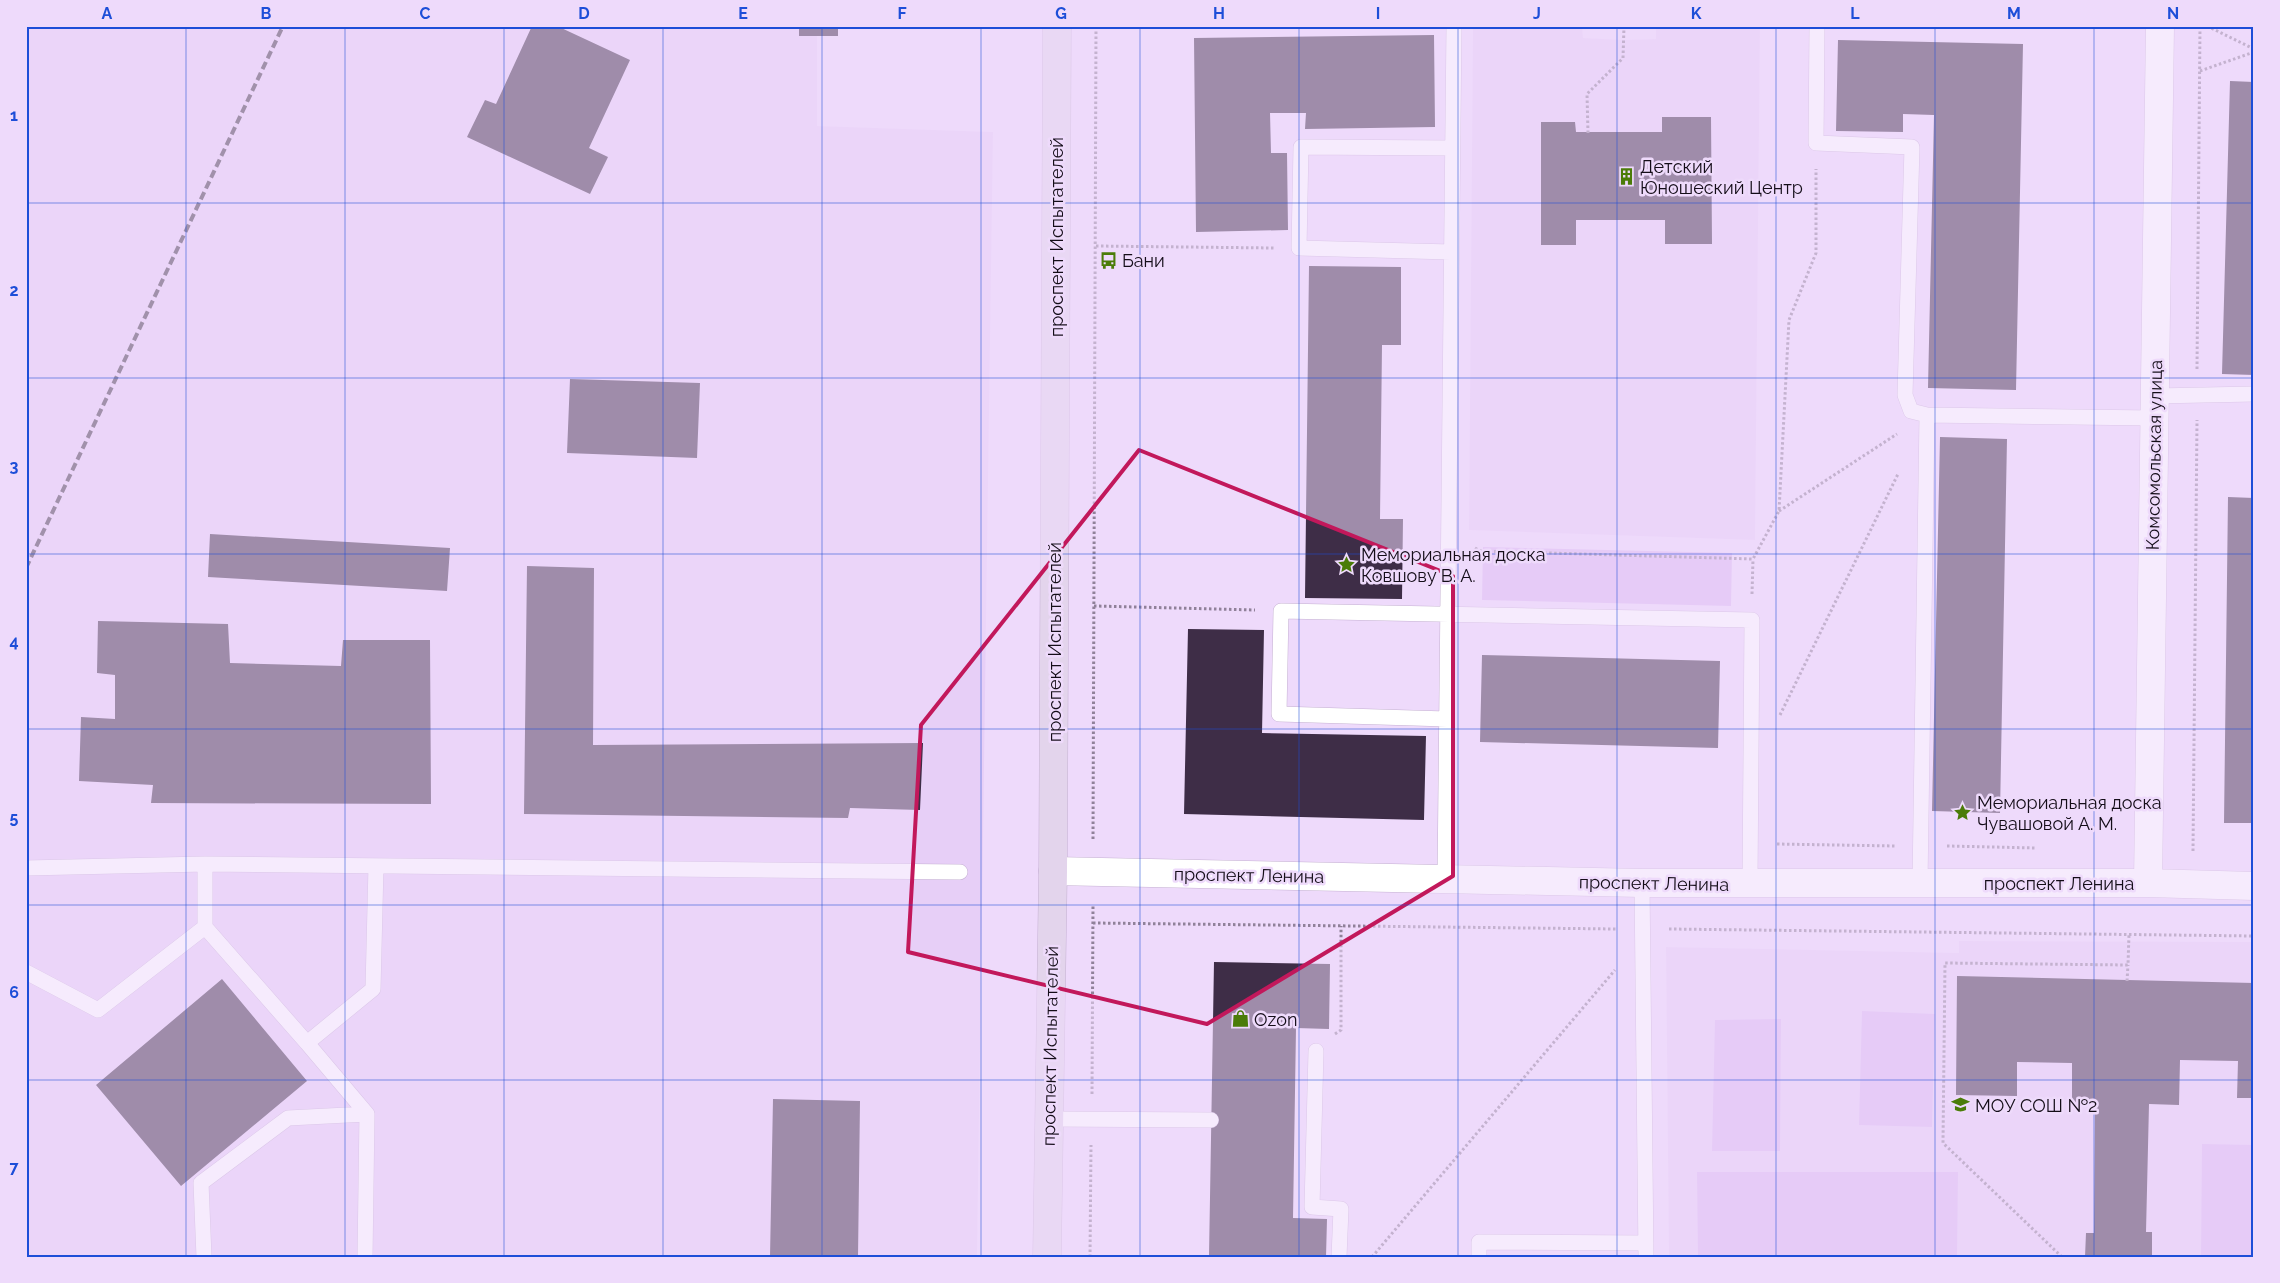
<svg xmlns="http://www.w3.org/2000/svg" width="2280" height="1283" viewBox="0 0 2280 1283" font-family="Raleway,sans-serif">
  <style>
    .built { fill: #e7cff7 }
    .green { fill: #dbb9f1 }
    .building { fill: #3e2d47 }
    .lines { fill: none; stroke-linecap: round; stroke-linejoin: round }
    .service-casing { stroke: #c5b1d2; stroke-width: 16 }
    .tertiary-casing { stroke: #c5b1d2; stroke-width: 29 }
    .secondary-casing { stroke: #c5b1d2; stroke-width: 29 }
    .path { stroke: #908199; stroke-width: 3; stroke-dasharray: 2.5 2.5; stroke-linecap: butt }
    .service { stroke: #fff; stroke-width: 15 }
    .tertiary { stroke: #fff; stroke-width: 28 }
    .secondary { stroke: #e3d4ec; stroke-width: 28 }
    .rail { stroke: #433949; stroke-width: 4; stroke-dasharray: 8 4; stroke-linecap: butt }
    .marked { fill: none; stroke: #c2185b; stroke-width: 4; stroke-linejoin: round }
    .grid { fill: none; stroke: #1d4ed8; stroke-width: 1; stroke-opacity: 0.55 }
    .labels { text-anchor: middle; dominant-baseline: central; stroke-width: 5; stroke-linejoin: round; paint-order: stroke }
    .poi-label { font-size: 18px; fill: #140d18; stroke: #eedafb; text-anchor: start }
    .street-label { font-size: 18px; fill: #140d18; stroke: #eedafb }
    .neatline { fill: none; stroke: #1d4ed8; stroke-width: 2 }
    .grid-label { font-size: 16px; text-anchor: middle; font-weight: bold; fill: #1d4ed8 }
  </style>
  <rect width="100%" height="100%" fill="#eedafb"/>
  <path class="built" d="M26,26h773v10h18v90l176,6 -16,1125h-951z
    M1473,26h109l1,12 41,2 32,-1v-13h104l-5,514 -286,-10z
    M1959,941l295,1v315h-585l-3,-310 293,6z"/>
  <path class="green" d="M1483,547l249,6 -1,53 -249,-6z
    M1862,1011l73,3 -3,113 -73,-2z
    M1781,1019l-1,132h-68l3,-131z
    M2202,1144l52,1v112h-53z
    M1697,1172h261l-1,85h-259z"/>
  <path class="building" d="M532,26h25l73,34 -41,88 19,9 -18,37 -123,-57 18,-37 11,4z
    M799,26h39v10h-39z
    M1434,35l1,92 -130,2 1,-16h-36l1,40h16l1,77 -92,2 -2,-194z
    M1838,40l185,4 -7,346 -88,-2 6,-273 -31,-1v18l-67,-1z
    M2230,81l24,1v293l-32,-1z
    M1662,117h49l1,127h-47v-24h-89v25h-35v-123h34l1,10h86z
    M1309,266l92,1v78h-19l-2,174h23l-1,80 -97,-1z
    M570,379l130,4 -3,75 -130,-5z
    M1940,437l67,2 -7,374 -68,-2z
    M2228,497l26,1v325h-30z
    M210,534l240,14 -3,43 -239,-14z
    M527,566l67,2 -1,177 330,-2 -3,67 -70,-2 -2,10 -324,-4z
    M98,621l130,3 2,39 111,3 2,-26h87l1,164 -280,-1 2,-18 -74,-4 2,-64 34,2v-44l-18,-2z
    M1188,629l76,1 -2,103 164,3 -2,84 -240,-6z
    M1482,655l238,6 -2,87 -238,-6z
    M1214,962l116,2 -1,65 -33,-1 -3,190 34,1 -1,38h-117z
    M1957,976l297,7v115h-17l1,-37 -58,-1 -1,45 -30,-1 -3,128h6v25h-67l1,-24h8l1,-128h-23v-42l-55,-1v34l-61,-1z
    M222,979l85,102 -126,105 -85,-101z
    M773,1099l87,2 -2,156h-88z"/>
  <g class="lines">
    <defs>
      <path id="service" d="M1817,26l-1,117 96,4 -7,248 6,16 16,4
        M1451,252l-152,-4 2,-101 151,1
        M2155,396l99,-2
        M1447,719l-168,-5 2,-103 471,9 -2,264
        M205,864v63l102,116 66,-54 3,-123
        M26,868l179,-4 755,8
        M1445,879l9,-853
        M1642,883l4,374
        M1920,883l7,-468 227,3
        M26,972l72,38 107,-83
        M1316,1051l-4,156 29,2 -2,48
        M1049,1119l162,1
        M204,1257l-3,-74 87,-65 79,-4 -60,-71
        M365,1257l2,-143
        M1479,1257v-15l167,1"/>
      <path id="tertiary" d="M1053,871l589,12h506l106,3
        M2148,883l12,-857"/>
      <path id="secondary" d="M1047,1257l6,-386 4,-845"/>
    </defs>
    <use href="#service" class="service-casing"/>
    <use href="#tertiary" class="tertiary-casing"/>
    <use href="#secondary" class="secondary-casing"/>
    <path class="path" d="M2207,26l47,23
      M2200,71l54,-19
      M1588,133l-1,-39 36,-36 1,-32
      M1096,246l178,2
      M2197,369l3,-343
      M1779,511l118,-77
      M1475,548l5,3 273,8 26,-48 10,-191 27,-67v-84
      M1752,594l1,-35
      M1094,606l161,4
      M1780,715l118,-241
      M1093,839l3,-813
      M1777,844l119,2
      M1947,846l89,2
      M2193,851l4,-431
      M1093,923l523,6
      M1669,929l585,7
      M2127,981l1,-16
      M1335,1034l6,-4v-104
      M1092,1094l1,-189
      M1090,1257l1,-112
      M1372,1257l243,-287
      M2062,1257l-119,-114 2,-180 183,2 1,-31"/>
    <use href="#service" class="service"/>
    <use href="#tertiary" class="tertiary"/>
    <use href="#secondary" class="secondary"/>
    <path class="rail" d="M26,568l257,-542"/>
  </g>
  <path d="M0 0H2280V1283H0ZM1139,450l314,126v300l-246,148 -299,-72 13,-227z" fill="#eedafb" fill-opacity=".55" fill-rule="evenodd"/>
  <path class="marked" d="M1139,450l314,126v300l-246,148 -299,-72 13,-227z"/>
  <path class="grid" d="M186,26v1231M345,26v1231M504,26v1231M663,26v1231M822,26v1231M981,26v1231M1140,26v1231M1299,26v1231M1458,26v1231M1617,26v1231M1776,26v1231M1935,26v1231M2094,26v1231M26,203h2228M26,378h2228M26,554h2228M26,729h2228M26,905h2228M26,1080h2228"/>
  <defs>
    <symbol id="building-bare" viewBox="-9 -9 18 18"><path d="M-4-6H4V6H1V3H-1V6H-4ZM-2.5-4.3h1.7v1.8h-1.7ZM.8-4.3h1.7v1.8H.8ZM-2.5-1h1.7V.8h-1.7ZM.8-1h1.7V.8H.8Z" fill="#4b7c09" stroke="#eedafb" stroke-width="2.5" paint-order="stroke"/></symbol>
    <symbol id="bus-bare" viewBox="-9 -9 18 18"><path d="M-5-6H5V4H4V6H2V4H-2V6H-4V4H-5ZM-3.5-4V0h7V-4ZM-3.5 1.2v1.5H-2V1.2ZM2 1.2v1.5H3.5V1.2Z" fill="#4b7c09" stroke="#eedafb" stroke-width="2.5" paint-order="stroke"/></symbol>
    <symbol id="sight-bare" viewBox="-9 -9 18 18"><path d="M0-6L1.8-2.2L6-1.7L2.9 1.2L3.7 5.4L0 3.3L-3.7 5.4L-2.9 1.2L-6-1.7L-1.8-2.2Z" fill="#4b7c09" stroke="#eedafb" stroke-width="2.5" paint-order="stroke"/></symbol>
    <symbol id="shop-bare" viewBox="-9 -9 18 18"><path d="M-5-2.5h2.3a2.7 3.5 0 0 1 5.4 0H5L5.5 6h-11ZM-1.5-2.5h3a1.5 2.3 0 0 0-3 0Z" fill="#4b7c09" stroke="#eedafb" stroke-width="2.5" paint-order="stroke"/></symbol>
    <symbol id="school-bare" viewBox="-9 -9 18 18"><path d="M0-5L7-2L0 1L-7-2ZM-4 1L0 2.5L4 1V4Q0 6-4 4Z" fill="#4b7c09" stroke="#eedafb" stroke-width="2.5" paint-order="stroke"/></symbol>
  </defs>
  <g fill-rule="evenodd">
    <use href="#building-bare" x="1614" y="164" width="25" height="25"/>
    <use href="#bus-bare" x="1096" y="248" width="25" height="25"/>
    <use href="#sight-bare" x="1334" y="552" width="25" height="25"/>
    <use href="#sight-bare" x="1950" y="800" width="25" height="25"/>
    <use href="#shop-bare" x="1228" y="1006" width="25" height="25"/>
    <use href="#school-bare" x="1948" y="1092" width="25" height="25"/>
  </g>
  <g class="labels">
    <g class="poi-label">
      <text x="1640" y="166">Детский<tspan x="1640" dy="21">Юношеский Центр</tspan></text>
      <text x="1122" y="260">Бани</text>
      <text x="1361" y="554">Мемориальная доска<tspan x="1361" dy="21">Ковшову В. А.</tspan></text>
      <text x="1977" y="802">Мемориальная доска<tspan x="1977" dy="21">Чувашовой А. М.</tspan></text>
      <text x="1254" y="1019">Ozon</text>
      <text x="1975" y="1105">МОУ СОШ №2</text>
    </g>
    <g class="street-label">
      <text transform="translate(1056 237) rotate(-90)">проспект Испытателей</text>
      <text transform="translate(2154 455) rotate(-89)">Комсомольская улица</text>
      <text transform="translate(1054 642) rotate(-90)">проспект Испытателей</text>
      <text transform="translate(1249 875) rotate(1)">проспект Ленина</text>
      <text transform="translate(1654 883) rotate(1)">проспект Ленина</text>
      <text x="2059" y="883">проспект Ленина</text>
      <text transform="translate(1050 1046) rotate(-89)">проспект Испытателей</text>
    </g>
  </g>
  <rect width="2280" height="1283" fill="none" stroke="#eedafb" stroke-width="55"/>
  <rect x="28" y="28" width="2224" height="1228" class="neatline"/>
  <g class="grid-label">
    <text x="107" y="19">A</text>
    <text x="266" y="19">B</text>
    <text x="425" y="19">C</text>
    <text x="584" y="19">D</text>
    <text x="743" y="19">E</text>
    <text x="902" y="19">F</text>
    <text x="1061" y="19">G</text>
    <text x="1219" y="19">H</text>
    <text x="1378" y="19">I</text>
    <text x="1537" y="19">J</text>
    <text x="1696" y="19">K</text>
    <text x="1855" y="19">L</text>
    <text x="2014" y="19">M</text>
    <text x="2173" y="19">N</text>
    <text x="14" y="121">1</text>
    <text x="14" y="296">2</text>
    <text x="14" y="472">3</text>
    <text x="14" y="647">4</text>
    <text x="14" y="823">5</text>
    <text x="14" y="998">6</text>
    <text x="14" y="1173">7</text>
  </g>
</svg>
